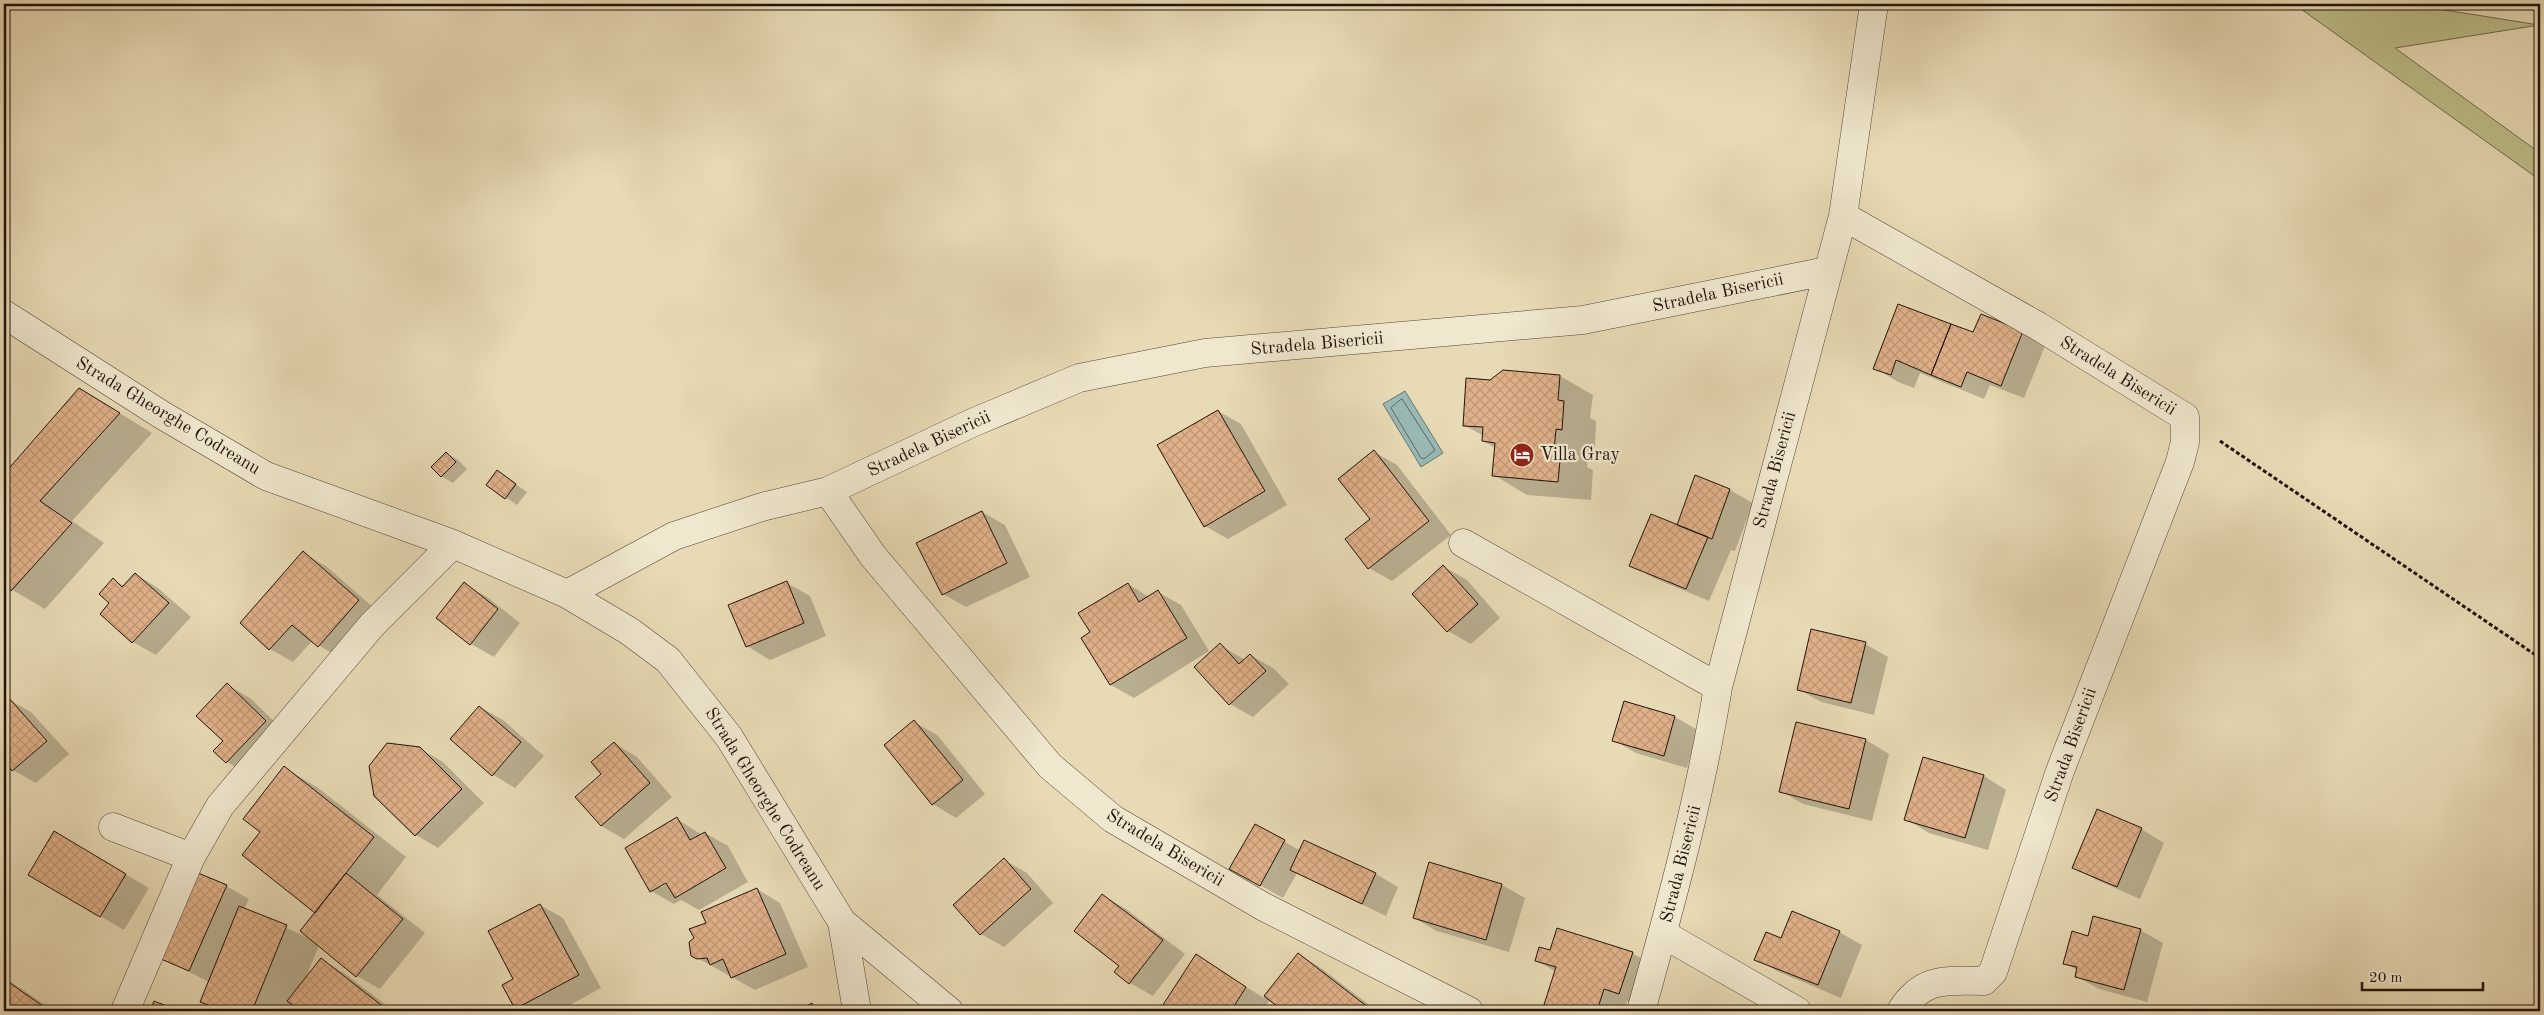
<svg xmlns="http://www.w3.org/2000/svg" width="2544" height="1015" viewBox="0 0 2544 1015" font-family="'Old Standard TT',serif">
  <style>
    .grass { fill: #bcbd89; stroke: #6e684b }
    .water { fill: #99b9b5; stroke: #697772 }
    .shadow { fill: #0003; fill-rule: evenodd }
    .lines { fill: none; stroke-linecap: round; stroke-linejoin: round }
    .shore { stroke: #5c6661; stroke-width: 1 }
    .building { fill: url(#building-cross-hatch); stroke: #20130d }
    .minor-casing { stroke: #524537; stroke-width: 29 }
    .path { stroke: #20130d; stroke-width: 3; stroke-dasharray: 4 2.5; stroke-linecap: butt }
    .minor { stroke: #efe7ce; stroke-width: 28 }
    .labels { text-anchor: middle; dominant-baseline: central; stroke-width: 4.5; stroke-linejoin: round; paint-order: stroke }
    .street-label { font-size: 18px; fill: #20130d; stroke: #efe7ce }
    .poi-label { font-size: 18px; fill: #20130d; stroke: #efe7ce; text-anchor: start }
  </style>
  <defs>
    <pattern id="building-cross-hatch" width="8" height="8" patternUnits="userSpaceOnUse" patternTransform="scale(1.25)"><rect width="8" height="8" fill="#e0b189"/><path d="M0 0l8 8M0 8l8-8" fill="none" stroke="#c09775"/></pattern>
  </defs>
  <rect width="100%" height="100%" fill="#e7dab4"/>
  <filter id="stains"><feTurbulence type="fractalNoise" baseFrequency=".004" numOctaves="4"/><feColorMatrix values="0 0 0 0 .2 0 0 0 0 .09 0 0 0 0 .02 0 0 0 .5 -.17"/></filter>
  <radialGradient id="worn" r=".72"><stop offset=".6" stop-color="#630" stop-opacity="0"/><stop offset="1" stop-color="#630" stop-opacity=".3"/></radialGradient>
  <path class="grass" d="M2294,4h113l132,21 -144,23 145,105v27z"/>
  <path class="water" d="M1405,391l38,62 -22,14 -38,-63z"/>
  <path class="shadow" d="M1898,306l76,28 48,-2 23,14 -21,52 -34,-13 -6,14 -64,-26 -6,15 -16,-6 -23,-14z
    M1560,376l33,19 -3,23 6,3 -1,27 -6,-1 -2,20 6,3 -2,30 -64,-5 -33,-20 2,-27 -13,-7 1,-5 -20,-11 26,-44z
    M80,389l72,44 -80,88 32,22 -59,66 -41,-24v-109z
    M1218,411l23,13 46,81 -59,34 -23,-13z
    M1374,452l23,13 54,70 -59,46 -23,-13z
    M446,453l12,7 9,9 -14,14 -12,-7z
    M498,472l29,20 -10,13 -29,-20z
    M1696,477l34,13 23,13 -18,48 -4,-1 -22,51 -55,-23 -23,-13 46,-39z
    M982,512l23,13 25,52 -64,30 -23,-13z
    M303,553l23,13 55,48 -40,45 -29,-18 -19,21 -23,-13z
    M1444,567l23,13 33,38 -29,26 -23,-13 -34,-37z
    M135,574l23,14 33,29 -35,38 -23,-13 -31,-28 9,-11 2,-23 11,6z
    M787,583l23,13 16,40 -56,24 -23,-14z
    M464,584l23,13 33,26 -26,34 -23,-13z
    M1128,584l21,13 9,-5 23,13 28,46 -75,47 -23,-13 -29,-46 10,-6z
    M1865,644l23,13 -14,58 -53,-13 -23,-13z
    M1220,645l25,15 5,-5 23,13 16,16 -36,33 -23,-13z
    M227,685l23,13 38,37 -38,40 -23,-13 -3,-21z
    M8,699l23,13 38,42 -33,29 -23,-13 -9,-11v-56z
    M480,707l23,13 41,36 -29,32 -23,-14z
    M1675,717l23,13 -11,38 -51,-15 -23,-13z
    M914,722l23,13 48,59 -29,24 -23,-14z
    M1797,723l69,17 23,14 -17,67 -69,-17 -22,-13z
    M614,743l23,14 35,40 -48,42 -23,-13 2,-51z
    M419,748l24,14 41,41 -46,45 -22,-13z
    M284,768l33,19 89,70 -29,38 48,38 -45,56 -23,-13 -38,-31 -13,32 15,-18 23,14 50,38h-181l1,-2 -12,-7 7,-20 -47,-24 64,-72 23,13 -5,10 67,30 5,-27 -54,-80z
    M1984,776l22,14 -18,60 -59,-17 -23,-14z
    M2098,811l43,18 23,14 -24,56 -43,-19 -23,-13z
    M677,819l25,16 3,-2 23,13 20,36 -49,28 -18,-10 -7,4 -23,-13zM672,881l-11,6v-3z
    M1255,825l46,26 75,23 22,13 -12,29 -89,-43 -14,25 -52,-29z
    M55,833l94,55 -25,42 -94,-55z
    M1004,860l23,13 26,30 -49,44 -23,-13z
    M1502,885l23,13 -16,54 -72,-21 -23,-13z
    M757,889l23,14 28,64 -53,23 -63,-35 3,-17 12,-15z
    M1103,896l23,13 59,45 -32,42 -23,-13z
    M540,905l23,13 38,70 -42,23h-38l-5,-3 -12,-23 11,-5z
    M2140,930l23,13 -16,59 -48,-13 -23,-13 1,-6 -13,-7 24,-26z
    M1839,932l23,13 -21,53 -62,-26 -23,-13z
    M1551,952l81,1 23,13 -13,40 -15,-5 -3,10h-81l13,-39 -20,-12z
    M1298,954l23,14 56,43h-92l-15,-11 -8,11h-101l36,-55 67,42z
    M4,977l50,34h-50z
    M812,1004l11,7h-23z"/>
  <g class="lines">
    <path class="shore" d="M1402,399l33,51 -11,9 -3,-1 -30,-50z"/>
  </g>
  <path class="building" d="M1898,304l53,20 -20,51 -35,-15 -5,15 -18,-6z
    M1981,314l42,17 -22,55 -34,-14 -6,15 -30,-12 20,-51 22,8z
    M1503,370l57,5 -2,25 6,1 -2,29 -6,-1 -2,21h7l-3,32 -66,-6 3,-33 -13,-2 1,-14 -20,-1 3,-48 24,2z
    M79,388l41,25 -80,88 32,22 -61,68 -7,-5v-112z
    M1218,410l47,81 -61,36 -47,-82z
    M1374,450l55,71 -61,48 -23,-30 25,-20 -32,-40z
    M446,452l10,10 -15,15 -10,-10z
    M497,470l19,14 -11,15 -19,-14z
    M1695,475l35,14 -18,50 -35,-14z
    M982,511l25,52 -65,32 -26,-52z
    M1651,514l57,23 -22,52 -57,-23z
    M303,551l56,49 -41,47 -26,-22 -23,25 -29,-27z
    M1443,565l35,39 -31,28 -35,-38z
    M135,573l34,30 -37,40 -32,-29 9,-11 -10,-9 14,-16 9,9z
    M787,581l17,42 -58,24 -18,-42z
    M464,582l34,27 -28,36 -34,-27z
    M1128,583l11,19 19,-12 29,48 -77,47 -29,-47 9,-6 -12,-19z
    M1811,629l55,13 -15,61 -54,-13z
    M1220,643l19,21 11,-10 16,17 -37,34 -35,-38z
    M227,683l39,38 -40,42 -13,-12 10,-10 -27,-25z
    M8,697l39,44 -35,30 -8,-10v-60z
    M1624,701l51,15 -11,40 -52,-15z
    M479,706l42,36 -29,34 -42,-37z
    M914,720l49,60 -31,25 -48,-60z
    M1796,722l70,17 -17,70 -70,-17z
    M614,742l36,41 -49,43 -26,-29 26,-23 -10,-12z
    M387,743l33,4 42,42 -47,47 -41,-40 -5,-30z
    M1923,757l61,18 -19,63 -61,-18z
    M284,766l90,71 -59,76 -73,-58 18,-23 -17,-13z
    M2097,809l45,19 -25,59 -45,-19z
    M677,817l13,23 15,-8 21,36 -51,30 -9,-15 -16,9 -25,-44z
    M1255,824l30,16 -25,46 -31,-17z
    M54,831l72,43 -26,43 -72,-42z
    M1304,840l72,33 -14,31 -72,-34z
    M1004,858l27,31 -51,46 -27,-30z
    M1429,862l73,22 -16,56 -73,-22z
    M198,873l29,12 -38,86 -28,-12z
    M346,873l57,46 -47,58 -56,-46z
    M757,888l29,66 -55,24 -8,-19 -13,6 -3,-7 -10,1 -6,-3 -2,-14 5,-4 -5,-9 17,-6 -5,-11z
    M1102,894l61,46 -34,44 -15,-12 5,-6 -45,-35z
    M540,904l39,71 -64,34 -13,-24 11,-6 -25,-48z
    M239,906l48,19 -35,86h-40l1,-4 -13,-5z
    M1792,911l48,20 -22,54 -64,-25 12,-28 15,6z
    M2093,916l48,13 -17,61 -49,-13 2,-10 -14,-3 9,-33 16,5z
    M1557,928l76,24 -14,42 -15,-5 -7,22h-55l14,-44 -21,-6 4,-14 11,3z
    M1298,953l71,55 -3,3h-83l-19,-15z
    M1196,954l50,33 -15,24h-72z
    M321,958l60,47 -5,6h-86l4,-5 -7,-5z
    M4,979l46,32h-46z
    M154,1001l25,10h-29z
    M812,1003l4,8h-18z"/>
  <g class="lines">
    <defs>
      <path id="minor" d="M1843,216l195,110 147,91v25l-5,20 -120,309 -67,201 -9,9c-37,0 -61,-5 -83,30
        M4,314l158,101 104,61 187,68 114,50 62,37 39,29 61,77 113,185 15,89
        M828,491l45,65 177,210 63,53 151,88 205,104
        M1463,543l255,144
        M567,594l107,-58 88,-29 66,-16 144,-68 107,-45 126,-25 378,-33 244,-49
        M113,827l78,30
        M842,922l107,89
        M1663,934l134,77
        M125,1011l66,-154 29,-51 152,-181 81,-81
        M1641,1011c30,-107 59,-213 77,-324l125,-471 31,-212"/>
    </defs>
    <use href="#minor" class="minor-casing"/>
    <path class="path" d="M2220,441l320,217"/>
    <use href="#minor" class="minor"/>
  </g>
  <defs>
    <symbol id="hotel-disc" viewBox="-11 -11 22 22"><circle r="9.5" fill="#8f2418" stroke="#efe7ce"/><path d="M-6-4.5h1.5V1H6V5H4.5V3h-9V5H-6ZM-4 0a1.8 1.8 0 1 1 3.6 0ZM.5 0V-2.5h3Q6-2.5 6 0Z" fill="#fff"/></symbol>
  </defs>
  <g fill-rule="evenodd">
    <use href="#hotel-disc" x="1508" y="441" width="28" height="28"/>
  </g>
  <g class="labels">
    <g class="street-label">
      <text transform="translate(1718 293) rotate(-12)">Stradela Bisericii</text>
      <text transform="translate(1317 344) rotate(-5)">Stradela Bisericii</text>
      <text transform="translate(2118 376) rotate(32)">Stradela Bisericii</text>
      <text transform="translate(168 416) rotate(31)">Strada Gheorghe Codreanu</text>
      <text transform="translate(929 444) rotate(-25)">Stradela Bisericii</text>
      <text transform="translate(1775 470) rotate(-75)">Strada Bisericii</text>
      <text transform="translate(2071 745) rotate(-70)">Strada Bisericii</text>
      <text transform="translate(765 799) rotate(58)">Strada Gheorghe Codreanu</text>
      <text transform="translate(1165 848) rotate(31)">Stradela Bisericii</text>
      <text transform="translate(1681 864) rotate(-76)">Strada Bisericii</text>
    </g>
    <g class="poi-label">
      <text x="1540" y="455">Villa Gray</text>
    </g>
  </g>
  <rect width="2544" height="1015" fill="none" stroke="#e7dab4" stroke-width="20"/>
  <rect x="5" y="5" width="2534" height="1005" fill="none" stroke="#20130d" stroke-width="2.5"/>
  <rect x="10" y="10" width="2524" height="995" fill="none" stroke="#20130d"/>
  <path d="M2362 982v8h121v-8" fill="none" stroke="#20130d" stroke-width="2.5"/>
  <text x="2369" y="982" font-size="15" fill="#20130d" stroke="#efe7ce" stroke-width="4" paint-order="stroke">20 m</text>
  <rect width="100%" height="100%" filter="url(#stains)"/>
  <rect width="100%" height="100%" fill="url(#worn)"/>
</svg>
